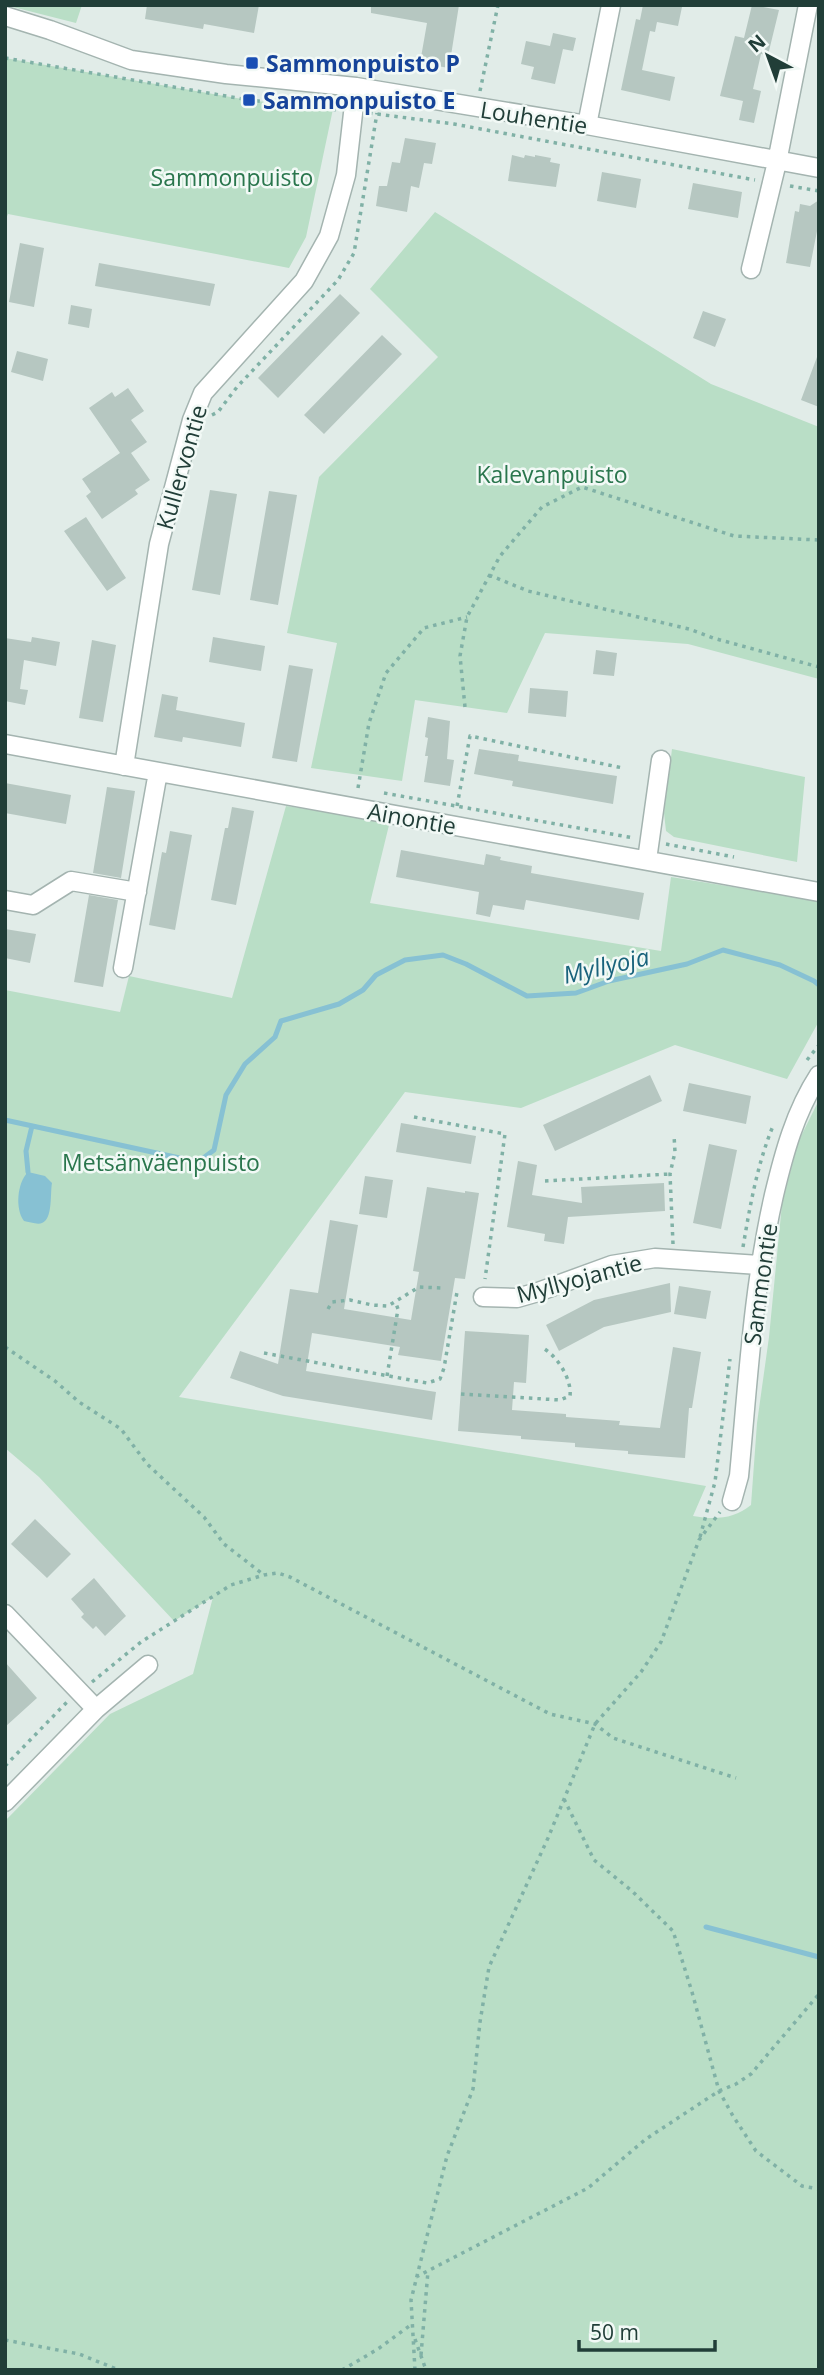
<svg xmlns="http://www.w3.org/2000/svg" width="824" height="2375" viewBox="0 0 824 2375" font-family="'Open Sans',sans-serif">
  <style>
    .green { fill: #b9dec6 }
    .water { fill: #87c1d3 }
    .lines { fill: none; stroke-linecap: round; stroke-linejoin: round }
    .stream { stroke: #87c1d3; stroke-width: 5 }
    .building { fill: #b6c7c1 }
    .minor-casing { stroke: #a4b4b0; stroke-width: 21 }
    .path { stroke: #80b1a6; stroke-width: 3.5; stroke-dasharray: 3.5 5; stroke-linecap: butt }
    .minor { stroke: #fff; stroke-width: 18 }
    .transit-dot { fill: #1a4fb4; stroke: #f2f9f6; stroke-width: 2.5 }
    .labels { text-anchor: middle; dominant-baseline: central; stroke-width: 5; stroke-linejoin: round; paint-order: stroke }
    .transit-label { font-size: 23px; font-weight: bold; fill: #164399; stroke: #f2f9f6; text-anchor: start }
    .street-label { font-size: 23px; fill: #213e38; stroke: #f2f9f6 }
    .park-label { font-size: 23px; fill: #2a764d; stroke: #f2f9f6 }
    .water-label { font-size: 24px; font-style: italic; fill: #19637c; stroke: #f2f9f6 }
  </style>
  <rect width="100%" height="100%" fill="#e1ece8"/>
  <path class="green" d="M5,5h77l-6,18z
    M5,58l243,42 85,9 -27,128 -17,31 -281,-54 -3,7z
    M435,212l276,172 108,43v252l-131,-35 -143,-11 -38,80 -92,-13 -13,81 -91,-13 26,-125 -50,-10 32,-156 119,-120 -68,-68z
    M672,749l133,28 -8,85 -123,-25 -8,-6 -2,-18z
    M286,806l104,15 -20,82 291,48 10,-74 148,24v120l-32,58 -112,-34 -154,63 -116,-16 -226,305 527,89 -13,30c22,4 41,3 58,-11l6,-82 12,-86 13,-133 16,-62 21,-42v1270h-814v-549l105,-107 83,-40 20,-77 -39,24 -135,-144 -34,-29v-458l115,22 9,-36 103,22z"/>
  <path class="water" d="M28,1172l17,4 7,7c-2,10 1,36 -10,40 -4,2 -13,-1 -18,-2 -9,-12 -7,-38 4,-49z"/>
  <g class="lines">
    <path class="stream" d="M5,1120l193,42 16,-12 12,-55 19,-31 30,-27 6,-16 58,-17 24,-14 13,-15 29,-15 38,-5 23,9 61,32 49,-3 33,-12 78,-17 36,-14 57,15 34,16 5,4
      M28,1172l-2,-21 6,-25
      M706,1927l113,30"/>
  </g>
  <path class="building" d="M147,5h112l-5,28 -50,-9 -1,5 -58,-10z
    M371,5h88l-10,63 -29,-5 7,-40 -56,-10z
    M643,5l39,2 -4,19 -21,-4 -2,10 -5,-1 -8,39 33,7 -5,24 -49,-11 15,-71 4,1z
    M752,5l27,5 -11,45 -7,-1 -8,35 8,2 -7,32 -15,-3 4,-19 -23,-5 15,-60 9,2z
    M553,33l23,5 -3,13 -10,-2 -8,35 -24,-5 3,-12 -13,-3 5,-23 24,5z
    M405,138l31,5 -4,21 -8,-1 -5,25 -8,-2 -4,26 -31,-6 3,-20h8l5,-24 8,1z
    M512,155l12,3 1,-3 10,2v-2l16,3 -1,4 10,2 -4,23 -48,-6z
    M602,172l39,7 -5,29 -39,-7z
    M693,183l49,9 -4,26 -50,-9z
    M819,200v32l-2,-1 -7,36 -24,-4 9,-52 4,1 1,-8 10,2z
    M20,243l24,5 -10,59 -25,-5z
    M99,263l116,21 -5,22 -115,-20z
    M340,294l20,19 -82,85 -20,-20z
    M71,305l21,4 -3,19 -21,-4z
    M703,311l23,8 -11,28 -22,-9z
    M382,335l20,19 -78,80 -20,-19z
    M17,351l31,8 -5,22 -32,-9z
    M817,357h2v50l-18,-7z
    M128,388l16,23 -13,9 16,22 -16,11 19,27 -15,10 3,4 -36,25 -16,-23 5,-4 -9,-13 38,-26 -31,-45 23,-16 3,5z
    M210,490l27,4 -17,101 -28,-5z
    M269,491l28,4 -19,110 -28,-5z
    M86,517l40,61 -19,13 -43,-60z
    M32,637l28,5 -4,24 -32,-6 -4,29 8,1 -3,15 -20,-4v-63l26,4z
    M213,637l52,9 -4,25 -52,-9z
    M92,640l24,5 -13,77 -24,-4z
    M596,650l21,3 -3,23 -21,-2z
    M289,665l24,4 -16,93 -25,-4z
    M530,688l38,3 -2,26 -38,-4z
    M162,694l16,3 -2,13 69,13 -4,24 -58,-10 -1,5 -28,-5z
    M428,717l22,4 -3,38 7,1 -4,26 -26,-4 4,-26h-3l3,-18 -3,-1z
    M479,749l40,6 -1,6 99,15 -4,28 -101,-18 1,-5 -39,-7z
    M5,783l66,12 -5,29 -61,-11z
    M107,787l28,4 -14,87 -28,-5z
    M232,807l22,4 -18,94 -25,-5 14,-72h3z
    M170,831l22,4 -17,95 -26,-5 13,-73 4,1z
    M401,850l83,15 2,-11 15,3 -1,3 32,6 -1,7 113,20 -5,27 -113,-20 -2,10 -31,-5 -3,12 -14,-3 3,-22 -83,-15z
    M89,895l29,5 -15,87 -29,-5z
    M5,929l31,5 -6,29 -25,-5z
    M650,1075l12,26 -107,50 -12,-26z
    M689,1083l62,13 -5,28 -63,-13z
    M401,1123l75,13 -5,28 -75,-12z
    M709,1144l28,6 -16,79 -28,-6z
    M518,1161l19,4 -5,30 50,8 -1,-16 83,-4 1,28 -97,6 -4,27 -20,-3 1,-7 -38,-7z
    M365,1176l28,4 -6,38 -28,-4z
    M427,1187l38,6v-2l14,2 -14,86 -10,-1 -14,83 -43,-6 2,-8 -88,-14 -6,38 130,21 -4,28 -149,-24 -53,-18 10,-27 38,13 12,-75 28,4 12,-73 28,5 -14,84 67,11 8,-48 -6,-1z
    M670,1283l1,29 -67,15 -45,24 -13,-26 48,-25z
    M679,1286l32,5 -5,28 -32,-5z
    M465,1331l64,4 -3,48 -12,-1 -2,28 54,4v3l54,4 -1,4 41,3 13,-81 28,5 -9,56h-3l-4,50 -57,-4v-3l-53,-4v-4l-54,-4v-3l-63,-5z
    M35,1519l36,35 -24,24 -36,-34z
    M94,1578l32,38 -21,20 -9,-10 -3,3 -12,-12 3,-3 -13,-15z
    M5,1662l32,36 -32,29z"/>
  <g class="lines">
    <defs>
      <path id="minor" d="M5,16l45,14 81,30 95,14 130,13 231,38 232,43
        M587,125l24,-120
        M751,269l26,-107 31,-157
        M5,744l814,148
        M124,766l35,-222 33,-124 11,-27 101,-112 25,-45 17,-61 10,-88
        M647,860l14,-100
        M5,900l28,5 38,-24 66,11
        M123,968l35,-196
        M483,1297l34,1 21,-6 74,-27 43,-7 104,7
        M732,1501l7,-25c9,-94 14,-189 35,-281 10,-42 21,-83 45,-120
        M5,1614l91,95
        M5,1802l91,-93 52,-44"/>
    </defs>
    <use href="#minor" class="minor-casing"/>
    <path class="path" d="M5,58l244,42 88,10
      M480,91l18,-86
      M369,113l85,11 301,56
      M790,186l29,5
      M212,415l6,-3 19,-25 101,-107 16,-27 23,-140
      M489,575l39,16 161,38 24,9 106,29
      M465,707l-5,-51 7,-39 33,-61 42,-49 40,-20 152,49 85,4
      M358,788l11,-65 17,-50 38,-45 43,-11
      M384,793l250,45
      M457,806l13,-70 153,32
      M666,844l68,13
      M807,1060l12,-15
      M414,1117l91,17 -20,145
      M545,1181l125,-7
      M673,1244l-3,-70 5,-22 -1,-17
      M743,1247c7,-41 14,-82 30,-121
      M328,1309l4,-7 18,-2 22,5 16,1 31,-19 22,1
      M5,1347l50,34 24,21 42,27 26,35 57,53 20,27 40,31
      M264,1353l163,30 13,-4 4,-11 13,-76
      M387,1376l11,-67 -3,-8
      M461,1394l99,6 10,-4c2,-17 -13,-40 -27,-48
      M700,1537l15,-55 15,-123
      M92,1682l49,-40 90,-57 33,-10 14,-2 12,4 260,137 45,10 18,14 123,40
      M5,1766l62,-64
      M564,1799l30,61 38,31 41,40 19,61 27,99 14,25 23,35 46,35 17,3
      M416,2277l172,-89 58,-49 73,-48 17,-7 15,-10 68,-80
      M415,2339l11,31
      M5,2340l74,14 40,16
      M421,2355l7,-84
      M342,2370l36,-21 34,-25
      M415,2370l-4,-70 36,-144 26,-67 7,-67 9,-55 59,-129 47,-114 46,-52 20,-30 38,-102 21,-28"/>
    <use href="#minor" class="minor"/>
  </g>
  <g class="transit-dot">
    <rect x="245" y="56" width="14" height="14" rx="3.5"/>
    <rect x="242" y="93" width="14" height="14" rx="3.5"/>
  </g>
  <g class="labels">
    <g class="transit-label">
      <text x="266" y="63">Sammonpuisto P</text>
      <text x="263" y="100">Sammonpuisto E</text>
    </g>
    <g class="street-label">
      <text transform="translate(534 117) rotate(9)">Louhentie</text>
      <text transform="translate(181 467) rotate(-74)">Kullervontie</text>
      <text transform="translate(412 818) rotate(10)">Ainontie</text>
      <text transform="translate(579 1278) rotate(-15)">Myllyojantie</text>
      <text transform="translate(760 1284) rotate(-82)">Sammontie</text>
    </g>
    <g class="park-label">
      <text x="232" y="177">Sammonpuisto</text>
      <text x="552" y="474">Kalevanpuisto</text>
      <text x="161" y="1162">Metsänväenpuisto</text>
    </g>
    <g class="water-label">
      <text transform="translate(606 965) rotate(-13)">Myllyoja</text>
    </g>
  </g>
  <rect width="824" height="2375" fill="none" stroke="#213e38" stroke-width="14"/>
  <g transform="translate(768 56) rotate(319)" stroke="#f2f9f6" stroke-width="5" paint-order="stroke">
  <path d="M0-5L12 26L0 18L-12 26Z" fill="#213e38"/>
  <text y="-10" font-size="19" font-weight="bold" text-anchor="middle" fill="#213e38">N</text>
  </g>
  <path d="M579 2340v10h136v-10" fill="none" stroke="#213e38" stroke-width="3.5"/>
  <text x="590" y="2340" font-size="21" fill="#213e38" stroke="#f2f9f6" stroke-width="5" paint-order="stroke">50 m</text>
</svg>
